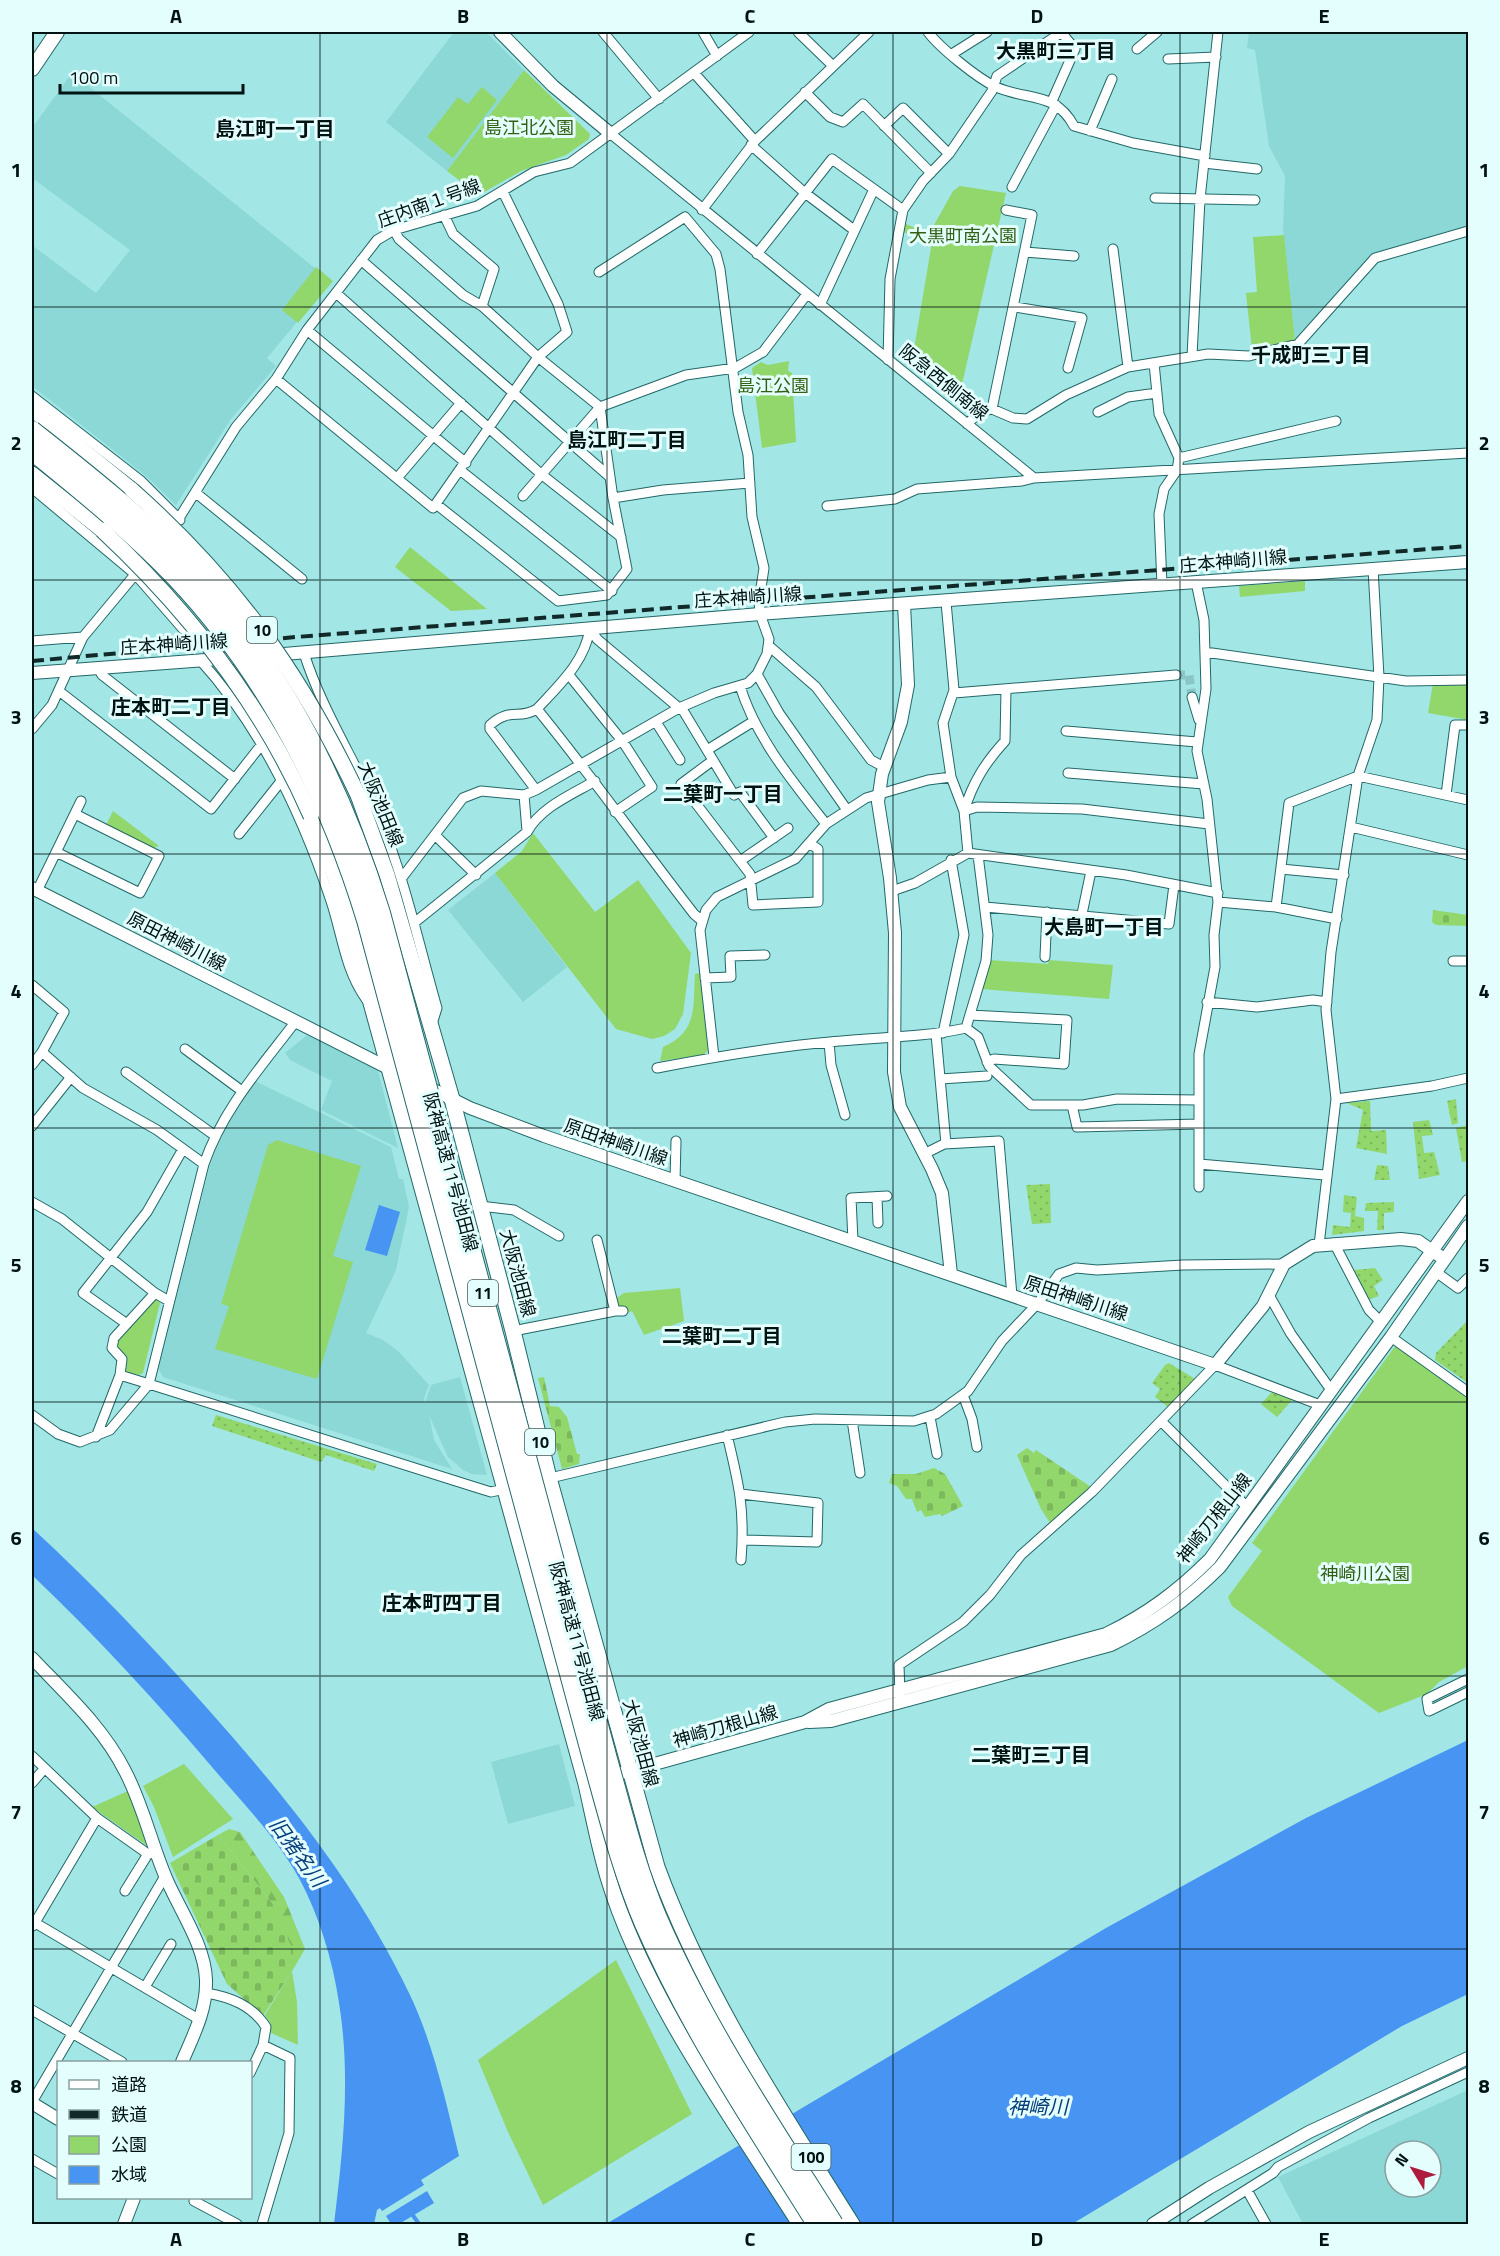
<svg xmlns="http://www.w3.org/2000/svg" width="1500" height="2256" viewBox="0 0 1500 2256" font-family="'Titillium Web','Noto Sans JP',sans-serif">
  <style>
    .built { fill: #8bd8d7; fill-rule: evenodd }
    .grass { fill: url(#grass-dots) }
    .forest { fill: url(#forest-firs) }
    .cemetery { fill: url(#cemetery-stones) }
    .park { fill: #92d76b }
    .water { fill: #4794f3 }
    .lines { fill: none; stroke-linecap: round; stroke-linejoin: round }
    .stream { stroke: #4794f3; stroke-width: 4 }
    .minor-tunnel { stroke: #8ac6c6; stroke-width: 9; stroke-dasharray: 9 4.5; stroke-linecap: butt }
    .minor-casing { stroke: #236868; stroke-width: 11 }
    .tertiary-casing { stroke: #236868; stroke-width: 14 }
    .secondary-casing { stroke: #236868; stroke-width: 16 }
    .primary-casing { stroke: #236868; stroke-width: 17 }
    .minor { stroke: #fff; stroke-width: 9 }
    .tertiary { stroke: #fff; stroke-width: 12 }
    .secondary { stroke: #fff; stroke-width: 14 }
    .primary { stroke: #fff; stroke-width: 15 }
    .rail { stroke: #112929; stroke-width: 4; stroke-dasharray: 12 6; stroke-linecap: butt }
    .primary-bridge-casing { stroke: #236868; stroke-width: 17; stroke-linecap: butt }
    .motorway-bridge-casing { stroke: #236868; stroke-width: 20; stroke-linecap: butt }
    .primary-bridge { stroke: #fff; stroke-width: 15 }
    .motorway-bridge { stroke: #fff; stroke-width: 18 }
    .grid { fill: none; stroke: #001313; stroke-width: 1.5; stroke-opacity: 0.55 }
    .labels { text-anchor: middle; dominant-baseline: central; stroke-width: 6; stroke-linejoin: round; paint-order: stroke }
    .shield { fill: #e4fefe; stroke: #445a5a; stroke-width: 1.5 }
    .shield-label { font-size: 16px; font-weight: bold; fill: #001313 }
    .park-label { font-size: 18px; fill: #335f13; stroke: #e4fefe }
    .street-label { font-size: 18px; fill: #001313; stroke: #e4fefe }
    .neighbourhood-label { font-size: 20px; font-weight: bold; fill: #001313; stroke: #e4fefe }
    .water-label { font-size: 20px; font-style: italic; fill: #073e7a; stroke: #e4fefe }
    .neatline { fill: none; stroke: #001313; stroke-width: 2 }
    .grid-label { font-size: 20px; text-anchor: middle; font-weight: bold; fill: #001313 }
  </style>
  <defs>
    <pattern id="grass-dots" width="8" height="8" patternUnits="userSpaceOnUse" patternTransform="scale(1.5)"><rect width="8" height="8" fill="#92d76b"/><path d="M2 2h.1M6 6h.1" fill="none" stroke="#7cb85c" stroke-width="1.8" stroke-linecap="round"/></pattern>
    <pattern id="forest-firs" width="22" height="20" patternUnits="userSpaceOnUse" patternTransform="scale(1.5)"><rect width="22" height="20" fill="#92d76b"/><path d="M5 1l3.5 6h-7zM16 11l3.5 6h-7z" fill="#7cb85c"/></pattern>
    <pattern id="cemetery-stones" width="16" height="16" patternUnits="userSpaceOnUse" patternTransform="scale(1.5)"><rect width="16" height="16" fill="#92d76b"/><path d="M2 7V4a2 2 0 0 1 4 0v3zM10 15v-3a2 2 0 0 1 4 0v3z" fill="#7cb85c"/></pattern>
  </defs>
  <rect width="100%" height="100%" fill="#a2e6e5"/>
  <path class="built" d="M454,32h32l38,38 -77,101 -61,-49z
    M1249,32h219v194l-98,29 -2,7 -73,78 -12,-111 2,-53 -16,-30 -14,-96 -8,-2z
    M72,73l259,208 -64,77 9,8 -45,53 -55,86 -30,-29 -114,-90v-141l64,48 34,-43 -98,-72v-50z
    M495,873l72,94 -44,35 -75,-92z
    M307,1035l71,36 20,77 -77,-38 11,-29 -42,-21 -5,-7z
    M255,1081l136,66 8,32h4l6,28 -13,63 -30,63 17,7 15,11 31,34 -5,13 1,5 6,-18 29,-8 27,98 -15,-1 -9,-4 -15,-13 -19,-42 5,25 18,29 -289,-92 -5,-9 58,-227z
    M559,1744l16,62 -67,18 -17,-62z
    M1468,2090v134h-165l-25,-47zM1395,2151h36v36h-36z"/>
  <path class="grass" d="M1456,1099l2,24 -6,2 -5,-24z
    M1370,1101l1,30 15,-1 1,24 -31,-6 7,-38 -16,-7z
    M1429,1120l4,15 -11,1 2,17 10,-1 6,23 -21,4 -6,-57z
    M1468,1125v36l-6,1 -6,-34z
    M1377,1165l11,1 2,14h-16z
    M1050,1184l1,39 -19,1 -6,-39z
    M1344,1195l13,2 -2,19 9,2v13l-32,4 1,-10 17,2 1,-14 -8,-1z
    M1394,1202v10l-10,1v17h-7l1,-19h-13l1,-8z
    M1375,1268l8,12 -9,6 5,10 -12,4 -13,-30z
    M1468,1320v63l-33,-23 1,-7z
    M1169,1363l26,16 -27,28 -13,-10 5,-8 -8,-6 13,-18z
    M1273,1391l20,8 -16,18 -16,-13z
    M216,1415l161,49 -3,7 -48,-16 -5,7 -109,-36z"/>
  <path class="forest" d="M229,1829l11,3 44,65 21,52 -11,19 -22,-65 -54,-68z"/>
  <path class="cemetery" d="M1433,910l35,5v11l-32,-1 -4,-3z
    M544,1377l6,29 9,1 8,10 10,37h3l-1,10 -17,5 -24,-91z
    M1027,1448l7,5 2,-3 55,37 -41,36 -9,-14 -24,-54z
    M934,1468l11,6 18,32 -21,10 -2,-2 -15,3 -4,-7 -4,2 -5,-13h-6l-9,-13 -8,-3 3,-9h24z
    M218,1835l54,68 21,47 1,18 -31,48 -36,-32 -57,-121z"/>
  <path class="park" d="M524,70l66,64 -1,5 -23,16 -45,16 -42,24 -32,-24z
    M482,87l15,13 -44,58 -26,-21 31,-40 10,7z
    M960,186l46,7 -49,213 -38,-32v-12l-6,-7 19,-113 -29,-10 1,-9 25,11 24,-43z
    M1284,235l11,105 -43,9 -6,-56 11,-1 -4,-55z
    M316,267l17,14 -35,42 -16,-13z
    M789,361l-1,10 4,2 4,69 -34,6 -10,-80 9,-6 7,3z
    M410,547l77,62 -36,2 -56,-44z
    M1305,581v10l-65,6 -1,-11z
    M1433,683h35v37l-40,-7z
    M113,811l46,35 -6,2 -47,-23z
    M533,833l62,79 43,-32 53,73 -8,61 -8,15 -11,7 -12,3 -36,-10 -121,-156 27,-22z
    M989,960l59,4 1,-4 64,5 -4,34 -128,-10z
    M700,973l8,77 -4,5 -44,6 3,-14c35,-15 30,-41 32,-73z
    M277,1140l84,26 -28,90 20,6 -36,117 -102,-30 14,-43 -8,-2 47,-159z
    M680,1288l4,33 -40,14 -12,-24 -4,2 -2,-5 -8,-2 -3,-7 9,-6z
    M156,1299l4,4 -17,70 -4,2 -13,-3 1,-16 -9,-8 -1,-7z
    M1396,1345l72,53v268l-29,16 -12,12 -48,19 -147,-107 -4,-9 34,-46 -10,-8z
    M184,1764l49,55 -60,38 -19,-50 -11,-21z
    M128,1791l19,52 -1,2 -54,-38z
    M616,1960l76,154 -149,91 -35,-73 -30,-72z
    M292,1971l5,31 1,43 -27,-12v-9l-6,-9z"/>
  <path class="water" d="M379,1205l21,7 -13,44 -22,-6z
    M32,1528c61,56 119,117 174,179 81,91 151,177 204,288 24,51 36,107 49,161l-38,24 3,5 -42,26 -2,-3 -3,2 -3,14h-40c9,-73 17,-148 5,-221 -6,-42 -20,-88 -40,-125 -21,-38 -53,-72 -81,-104 -59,-70 -120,-136 -186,-199z
    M1468,1740v254l-66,32 -330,198h-466l500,-296 200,-110z
    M427,2191l7,12 -35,21h-8l-5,-8z"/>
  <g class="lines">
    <path class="stream" d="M412,2214l7,10"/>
    <path class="minor-tunnel" d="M1176,675h13l3,22"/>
    <defs>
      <path id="minor" d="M603,32l56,67
        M703,32l14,24
        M798,32l34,33
        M928,32c12,16 49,46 68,55 32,14 59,4 78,39l59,17 72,13
        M1137,49l20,-17
        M952,54l35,-22
        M1168,59l48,-2
        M694,73l61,68
        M805,92l25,25 13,5 20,-18 68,69
        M1052,101l23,-52 -14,-17
        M884,126l19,-18 46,46
        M1090,131l22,-52
        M611,134l423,344 434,-25
        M751,145l54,48 49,37
        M1204,163l53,6
        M1012,187l44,-82
        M1155,198l100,2
        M702,210l53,-69 114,-109
        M394,230l5,9 64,56 19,11
        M1113,249l15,118
        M1025,252l49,4
        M757,254l75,-95 71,51
        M361,260l249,217
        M336,293l205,181 80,63
        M820,305l54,-116
        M1015,307l67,11 -14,50
        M307,330l159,133
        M1192,356l8,-157 18,-167
        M888,360l2,-81 13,-69 20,-29 26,-27 43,-63 5,-15 65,-44
        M1154,363l5,51 20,44 -2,12 -13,19 -5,25 3,71
        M276,379l157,129 105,-151 29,-25 -9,-28 -55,-112
        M32,396l108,84 40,40
        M992,409l40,-194 -26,-5
        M1098,412l30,-15 29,-4
        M967,424l13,-12 12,-3 21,9 14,1 39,-24 62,-28 80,-13 41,2 49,-12 77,-86 93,-27
        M1179,458l157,-37
        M460,470l152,121
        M398,477l63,-74
        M32,488l103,86 48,55
        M196,493l106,86
        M523,496l77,-89 86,-32 49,-7 28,-16 44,-58
        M613,498l50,-8 87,-7
        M436,504l122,97 49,-6 20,-26 -14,-71 -13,-91 -62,-50 -56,-51 12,-37 -41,-35 -9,-19
        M827,506l68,-7 22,-10 105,-8 12,-3
        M171,531l65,-104 40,-48 31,-49 70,-90 17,-10 83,-24 57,-34 36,-9 179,-131
        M1373,568l6,109 -2,43 -19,56 -27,176 -5,58 10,89 96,-13 36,-8
        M1196,582l8,38 2,69 -9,62 10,48 11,103 -4,33 1,32 -16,87v133
        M946,602l8,88 -11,33 8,54 13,34 4,42
        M32,641l51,-4 60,-72
        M769,646l47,41 55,73 13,7
        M1205,652l201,29 62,-1
        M304,653c18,58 53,110 76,166 25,61 39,126 57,189l-5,16
        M200,660c62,68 102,154 131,241 11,33 14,69 35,98
        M98,668l4,7 133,104
        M757,674l22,39 68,97
        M569,675l54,67 29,45 -37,25
        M740,686c16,52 53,96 86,138
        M59,691l152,118 51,-65
        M954,693l222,-18
        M1192,697l7,23
        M681,707l53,88 6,-3 34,46
        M537,709c54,66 104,137 157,205l7,6
        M656,722l24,38
        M32,729l20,-24 31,-68
        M1066,731l131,11
        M707,750l47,-29
        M712,761l-31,23 69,90 3,31 65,-3v-53l-9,-6
        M1068,773l136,11
        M536,790l-46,-61v-4c20,-18 29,-5 47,-16 22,-24 48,-47 53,-81l7,11 82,69
        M524,795l3,36
        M1446,795l9,-70h13
        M964,811l13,-4 105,2 127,15
        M964,811c9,-29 21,-48 41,-70l1,-52
        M1351,827l117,28
        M239,834l43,-54
        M436,836l40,39
        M56,852l84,41 19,-37 -84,-42
        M740,861l48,-33
        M1281,869l63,6
        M401,879l62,-81 18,-7 43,4 12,-5 143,-82 35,-15 34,-10 9,-9 10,-20 2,-15 -9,-25 -1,-13 5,-33 -12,-51 -4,-62 -10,-43 -18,-143 -4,-15 -31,-37 -86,55
        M37,891l44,-90
        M892,891l23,-8 53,-30 158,22 92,18
        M1218,902l58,5 61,12
        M985,907l184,17 5,-39
        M1276,907l13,-104 69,-27 110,24
        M1082,914l9,-43
        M414,923l113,-91c14,-25 44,-37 68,-51
        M1045,957l2,-45
        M1453,961h15
        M705,978l26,-1 -1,-21 35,-1
        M32,985l32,27 -22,40 41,36 74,42 47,34
        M1207,1002l50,5 56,-7 14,2
        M970,1015l97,5 -3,44 -70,-5 -7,3
        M966,1028l12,9 11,29 42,39h52l34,-6 82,1
        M943,1033l21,-98 -13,-75
        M936,1034l10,110
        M829,1042l2,23 14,50
        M185,1049l57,42
        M714,1057l-14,-127 6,-20 11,-13 78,-38 31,-35 40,-26 62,-18 23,-3
        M32,1065l10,-13
        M657,1068c57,-11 115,-21 173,-26 46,-5 91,-4 136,-14l20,-67 2,-26 -10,-80
        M126,1072l88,63
        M940,1079l47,-3
        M1072,1105l5,22 122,-3
        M32,1126l39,-49
        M924,1154l20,-10 55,-3 13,155
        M1199,1164l126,11
        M675,1181l1,-40
        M877,1197l1,26
        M32,1202l30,17 93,74 14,8
        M480,1206l34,4 45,26
        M597,1240l18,71
        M853,1241l-2,-43 36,-2
        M1334,1243l35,67 12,12
        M1319,1245l17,-146
        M1436,1272l22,16 10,-10
        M1269,1295l22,39 40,56
        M127,1324l-44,-31 64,-81 36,-63
        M513,1331l102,-20h8
        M1391,1337l77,55
        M120,1375l29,9 55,-220c19,-55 57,-97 92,-143
        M963,1395l9,24 5,28
        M32,1415l26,19 22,8 30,-12 39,-46 329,104 13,4 18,-4
        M930,1417l7,37
        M852,1420l8,53
        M1162,1422l85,85
        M727,1435c12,49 18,75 14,125
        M96,1437l24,-62 2,-16 -10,-11 2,-10 41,-45
        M546,1479l239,-57 30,-3 99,2 22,-7 32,-23 34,-50 36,-38 21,-29 17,-6 21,2 86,-5 101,-1
        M741,1494l77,9 -1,39 -75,-2
        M1468,1679l-41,20 2,12 39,-19
        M900,1695l-1,-30 64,-43 27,-27 31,-40 71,-63 123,-127 105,40
        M32,1756l65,62 51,36 9,-1
        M32,1783l12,-14
        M125,1891l23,-37
        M32,1921l168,99
        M33,1926l64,-108
        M145,1987l26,-43
        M206,1993c24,4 46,12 60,34l-3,18 -13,28
        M32,2010l90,52
        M32,2102l133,-226
        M32,2159l26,15
        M1247,2190l19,34
        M196,2198l-2,3 43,23
        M262,2224l27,-91 1,-75 -27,-13
        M1192,2224l81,-51 5,-6 91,-49 99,-46"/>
      <path id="tertiary" d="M500,32l53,54 58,48
        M904,604l4,81 -7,37 -19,52 -4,28 12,76 5,55 -1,139 6,35 32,62 10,24 9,81
        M272,655l488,-41 708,-52
        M32,673l214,-16
        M32,888l360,182
        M424,1085l46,23 74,28 671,229 48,-59 21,-42 29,-18 88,-7 17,2 26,18
        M32,1658c33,35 71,69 93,113 18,34 26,72 41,107 13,31 39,67 40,102 1,30 -13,56 -24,82
        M809,1722l22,-1 280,-76c44,-22 75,-44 109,-78l171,-230 77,-111
        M622,1773l183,-51 24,-13 277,-75c41,-20 72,-43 104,-75l258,-358
        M32,2103l26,16
        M124,2224l10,-26
        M1153,2224l56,-36 100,-56 159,-74"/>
      <path id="secondary" d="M32,69l25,-37"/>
      <path id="primary" d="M32,409l100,81
        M32,474l70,56
        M358,795l29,80 65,224 61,232 36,147 108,389c47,128 123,242 195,357
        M311,816l25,63 13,44 237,861c7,31 13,63 22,93 35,118 126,243 192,347"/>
    </defs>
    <use href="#minor" class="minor-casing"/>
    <use href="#tertiary" class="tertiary-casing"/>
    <use href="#secondary" class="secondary-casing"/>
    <use href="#primary" class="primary-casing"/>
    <use href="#minor" class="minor"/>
    <use href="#tertiary" class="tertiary"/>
    <use href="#secondary" class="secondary"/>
    <use href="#primary" class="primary"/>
    <path class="rail" d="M32,661l264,-24 1172,-91"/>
    <defs>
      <path id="primary-bridge" d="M132,490c101,90 168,182 226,305
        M102,530c87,81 161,176 209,286"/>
      <path id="motorway-bridge" d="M32,430c53,42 107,84 154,134 94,99 155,219 195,349l227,846c15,53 28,107 49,157 47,109 114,208 177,308
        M32,451c49,40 99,80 143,126 92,97 152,216 191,343l227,843c15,54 29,109 51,161 46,106 111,202 172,300"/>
    </defs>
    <use href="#primary-bridge" class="primary-bridge-casing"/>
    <use href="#motorway-bridge" class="motorway-bridge-casing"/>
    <use href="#primary-bridge" class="primary-bridge"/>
    <use href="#motorway-bridge" class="motorway-bridge"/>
  </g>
  <path class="grid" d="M320,32v2192M607,32v2192M893,32v2192M1180,32v2192M32,307h1436M32,580h1436M32,854h1436M32,1128h1436M32,1402h1436M32,1676h1436M32,1949h1436"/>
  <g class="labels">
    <g class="shield">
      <rect x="247" y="617" width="30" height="26" rx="4.5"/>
      <rect x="468" y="1280" width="30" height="26" rx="4.5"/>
      <rect x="525" y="1429" width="30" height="26" rx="4.5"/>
      <rect x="791.5" y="2144" width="39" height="26" rx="4.5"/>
    </g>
    <g class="shield-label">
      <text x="262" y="630">10</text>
      <text x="483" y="1293">11</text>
      <text x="540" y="1442">10</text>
      <text x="811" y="2157">100</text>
    </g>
    <g class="park-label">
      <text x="529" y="127">島江北公園</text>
      <text x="963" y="235">大黒町南公園</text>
      <text x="773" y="385">島江公園</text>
      <text x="1365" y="1573">神崎川公園</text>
    </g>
    <g class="street-label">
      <text transform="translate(429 203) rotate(-20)">庄内南１号線</text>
      <text transform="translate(944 382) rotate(39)">阪急西側南線</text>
      <text transform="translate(1233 561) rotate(-5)">庄本神崎川線</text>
      <text transform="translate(748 597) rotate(-4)">庄本神崎川線</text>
      <text transform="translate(174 644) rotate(-4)">庄本神崎川線</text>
      <text transform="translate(381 804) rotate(68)">大阪池田線</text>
      <text transform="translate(177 941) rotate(27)">原田神崎川線</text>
      <text transform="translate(616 1142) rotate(19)">原田神崎川線</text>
      <text transform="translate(451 1172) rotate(75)">阪神高速11号池田線</text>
      <text transform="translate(518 1273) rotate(75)">大阪池田線</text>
      <text transform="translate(1076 1298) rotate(18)">原田神崎川線</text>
      <text transform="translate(1214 1518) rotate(-52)">神崎刀根山線</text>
      <text transform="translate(577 1641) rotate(75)">阪神高速11号池田線</text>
      <text transform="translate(725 1726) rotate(-16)">神崎刀根山線</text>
      <text transform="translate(641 1743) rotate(75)">大阪池田線</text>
    </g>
    <g class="neighbourhood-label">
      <text x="1056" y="50">大黒町三丁目</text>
      <text x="275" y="128">島江町一丁目</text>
      <text x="1311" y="354">千成町三丁目</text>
      <text x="627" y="439">島江町二丁目</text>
      <text x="171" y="706">庄本町二丁目</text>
      <text x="723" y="793">二葉町一丁目</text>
      <text x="1104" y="926">大島町一丁目</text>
      <text x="722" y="1335">二葉町二丁目</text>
      <text x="442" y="1602">庄本町四丁目</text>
      <text x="1031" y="1754">二葉町三丁目</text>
    </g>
    <g class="water-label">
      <text transform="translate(298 1852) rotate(54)">旧猪名川</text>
      <text x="1038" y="2106">神崎川</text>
    </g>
  </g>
  <rect width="1500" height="2256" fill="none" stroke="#e4fefe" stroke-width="66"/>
  <rect x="57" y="2061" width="195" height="138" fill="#e4fefe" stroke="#89a0a0" stroke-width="1.5"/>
  <rect x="69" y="2080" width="30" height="9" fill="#ffffff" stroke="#89a0a0" stroke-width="1.5"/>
  <text x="111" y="2091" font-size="18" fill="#001313">道路</text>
  <rect x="69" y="2110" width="30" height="9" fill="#112929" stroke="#89a0a0" stroke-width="1.5"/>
  <text x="111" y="2121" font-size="18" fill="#001313">鉄道</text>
  <rect x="69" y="2136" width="30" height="18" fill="#92d76b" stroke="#89a0a0" stroke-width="1.5"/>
  <text x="111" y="2151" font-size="18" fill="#001313">公園</text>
  <rect x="69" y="2166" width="30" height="18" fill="#4794f3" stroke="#89a0a0" stroke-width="1.5"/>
  <text x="111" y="2181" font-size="18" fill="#001313">水域</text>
  <g transform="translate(1413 2169) rotate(308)"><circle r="28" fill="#e4fefe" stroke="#89a0a0" stroke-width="1.5"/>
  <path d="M0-4.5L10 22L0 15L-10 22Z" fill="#af1b3d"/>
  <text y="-9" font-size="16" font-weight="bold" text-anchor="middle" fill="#001313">N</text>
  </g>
  <path d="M60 84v9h183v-9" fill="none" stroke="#001313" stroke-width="3"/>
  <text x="69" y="84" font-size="18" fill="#001313" stroke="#e4fefe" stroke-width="4.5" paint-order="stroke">100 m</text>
  <rect x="33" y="33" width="1434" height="2190" class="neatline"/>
  <g class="grid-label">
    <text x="176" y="23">A</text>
    <text x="463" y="23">B</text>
    <text x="750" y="23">C</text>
    <text x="1037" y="23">D</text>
    <text x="1324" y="23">E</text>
    <text x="16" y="177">1</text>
    <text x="1484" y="177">1</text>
    <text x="16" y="450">2</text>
    <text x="1484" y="450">2</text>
    <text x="16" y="724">3</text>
    <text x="1484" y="724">3</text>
    <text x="16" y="998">4</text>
    <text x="1484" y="998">4</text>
    <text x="16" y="1272">5</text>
    <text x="1484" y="1272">5</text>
    <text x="16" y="1545">6</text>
    <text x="1484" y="1545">6</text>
    <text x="16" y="1819">7</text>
    <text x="1484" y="1819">7</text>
    <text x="16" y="2093">8</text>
    <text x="1484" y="2093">8</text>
    <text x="176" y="2246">A</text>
    <text x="463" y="2246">B</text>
    <text x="750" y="2246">C</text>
    <text x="1037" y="2246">D</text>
    <text x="1324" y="2246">E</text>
  </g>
</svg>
